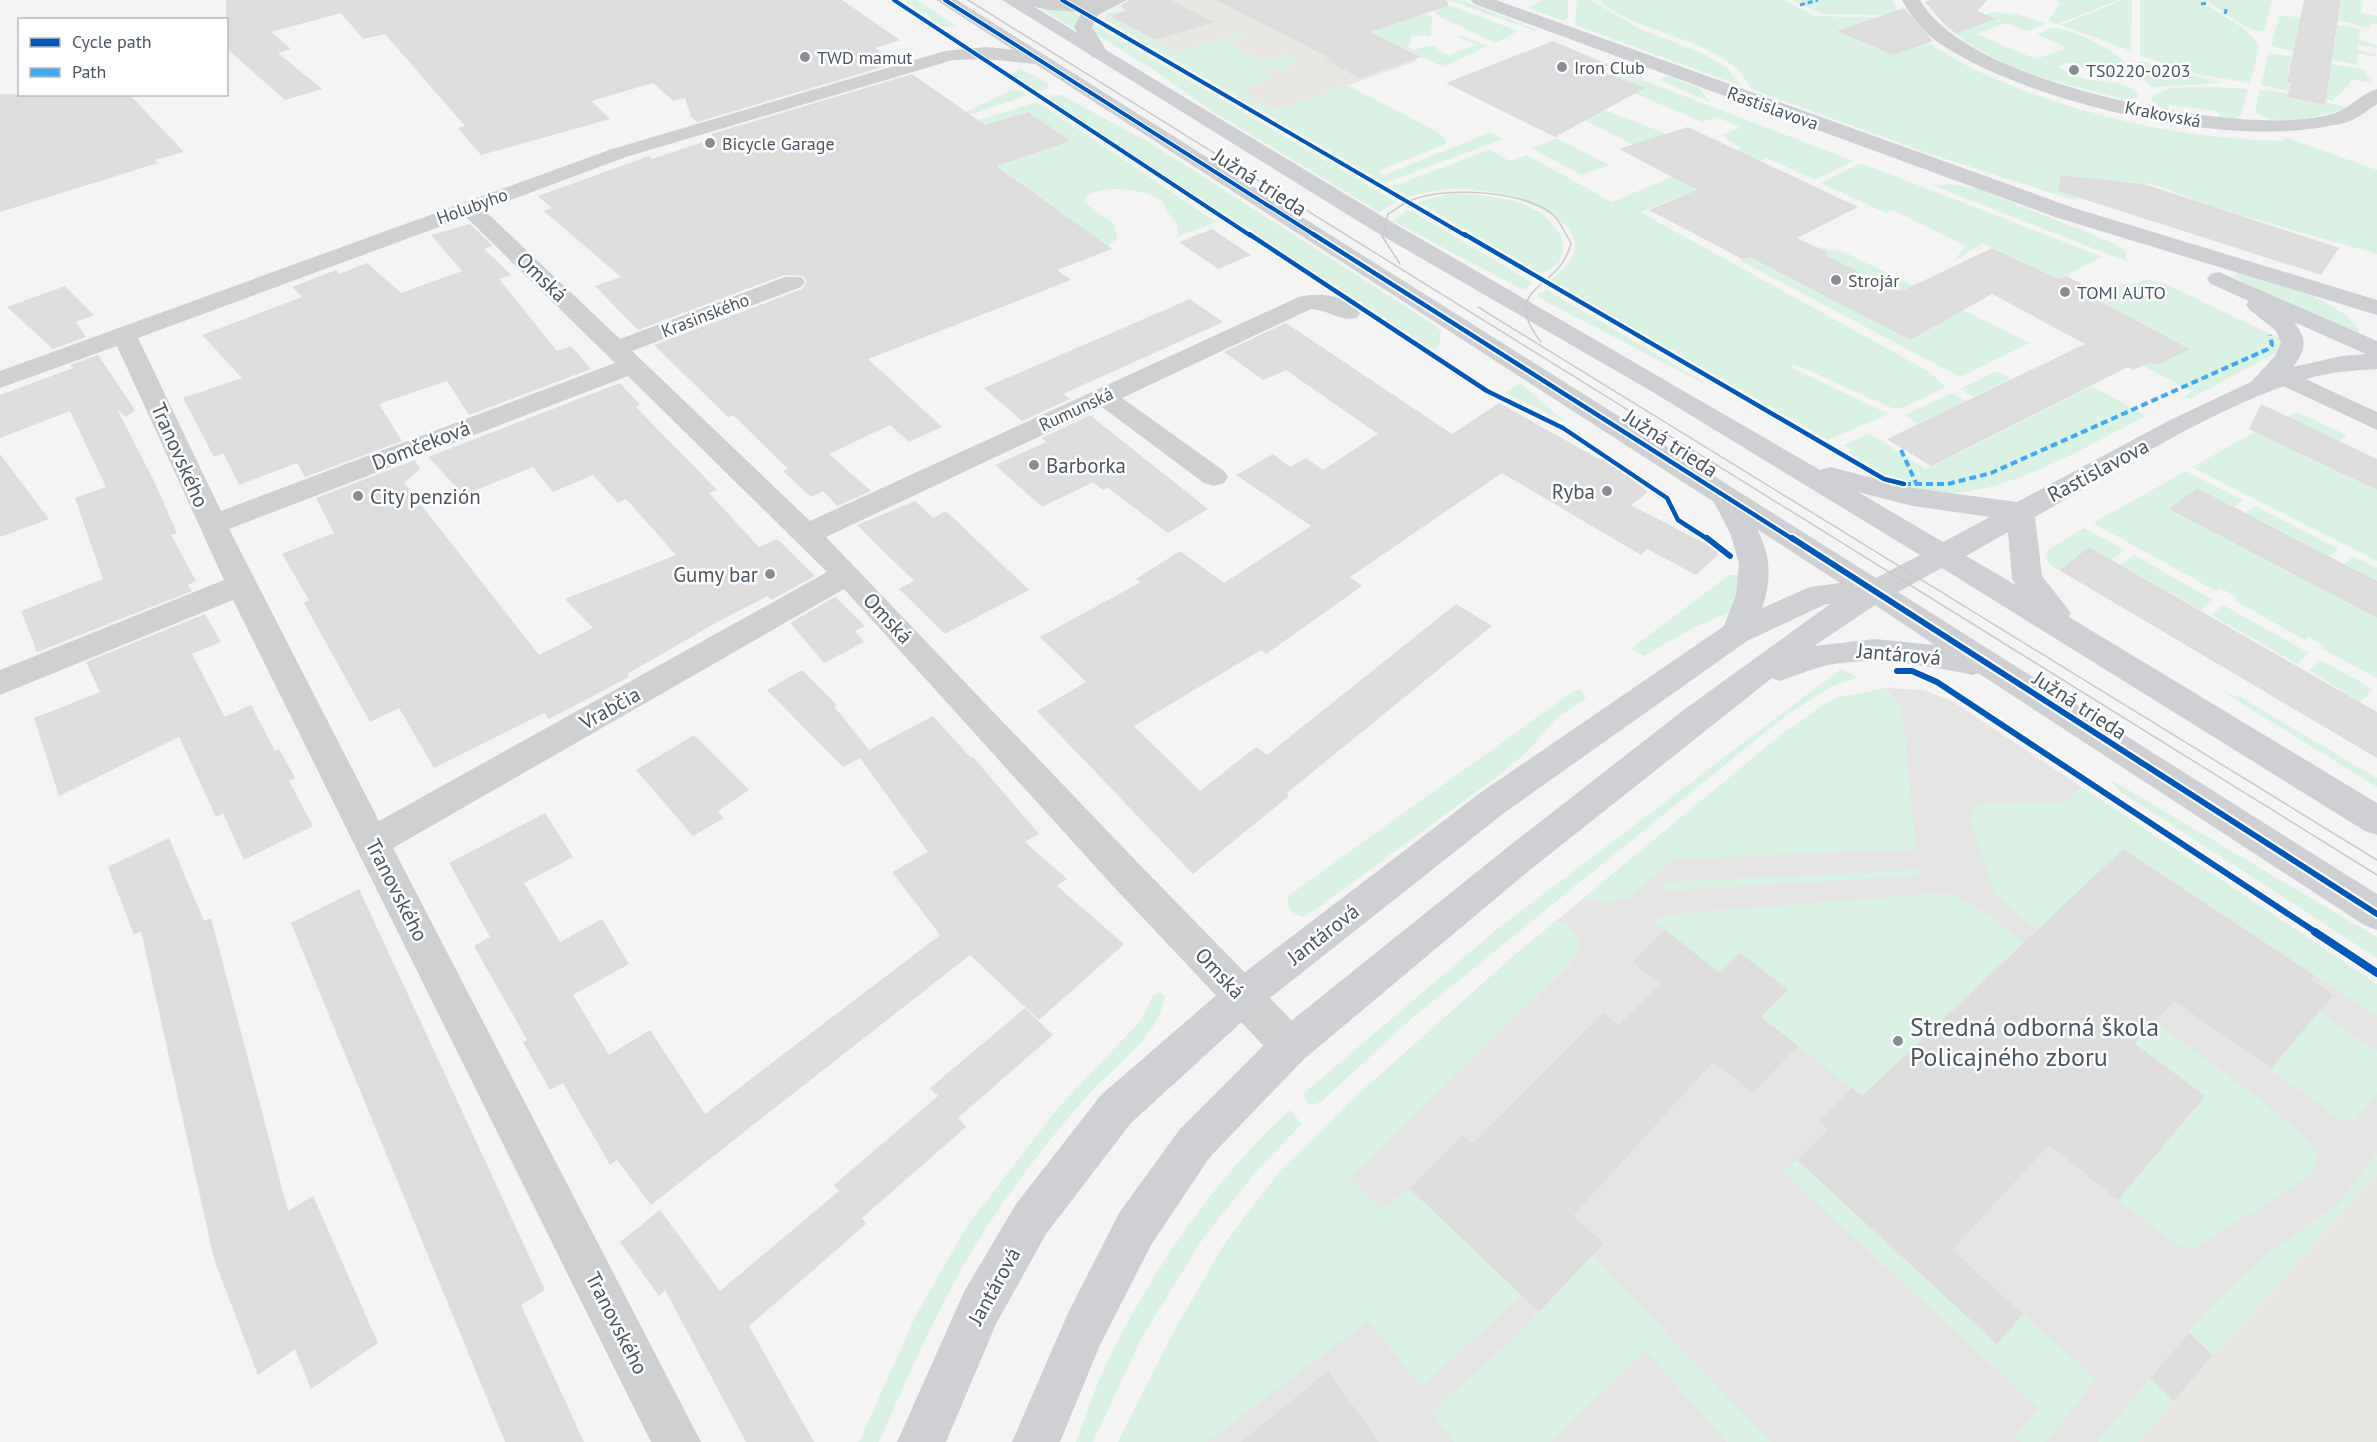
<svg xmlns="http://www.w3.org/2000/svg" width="2377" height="1442" viewBox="0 0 2377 1442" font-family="'PT Sans',sans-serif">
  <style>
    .commercial { fill: #e8e7e3 }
    .education { fill: #e6e5e6 }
    .green { fill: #d9f2e3 }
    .building { fill: #ddddde }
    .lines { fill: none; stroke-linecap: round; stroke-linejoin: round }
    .street { fill: #ced0d2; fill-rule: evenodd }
    .secondary { fill: #ced0d4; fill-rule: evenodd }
    .tram { stroke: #c9cacc; stroke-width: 1.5 }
    .quiet-far1 { stroke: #3fa9f5; stroke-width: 3; stroke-dasharray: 5 3; stroke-linecap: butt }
    .quiet { stroke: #3fa9f5; stroke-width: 4; stroke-dasharray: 7 4; stroke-linecap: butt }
    .cycleway-far3-casing { stroke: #fff; stroke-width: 6 }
    .cycleway-far2-casing { stroke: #fff; stroke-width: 8 }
    .cycleway-far1-casing { stroke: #fff; stroke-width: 10 }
    .cycleway-casing { stroke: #fff; stroke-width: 11 }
    .cycleway-far3 { stroke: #0057b8; stroke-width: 4 }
    .cycleway-far2 { stroke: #0057b8; stroke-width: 4.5 }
    .cycleway-far1 { stroke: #0057b8; stroke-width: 6 }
    .cycleway { stroke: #0057b8; stroke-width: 8 }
    .poi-dot { fill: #868d94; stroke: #fff; stroke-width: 2 }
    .labels { text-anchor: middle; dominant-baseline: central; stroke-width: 5; stroke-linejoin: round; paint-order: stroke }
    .far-poi-label { font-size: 18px; fill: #4a5661; stroke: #fff; text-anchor: start }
    .far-street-label { font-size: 18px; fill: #4a5661; stroke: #fff }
    .street-label { font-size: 21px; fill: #4a5661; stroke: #fff }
    .poi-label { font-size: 21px; fill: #4a5661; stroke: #fff; text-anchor: start }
    .near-poi-label { font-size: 26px; fill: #4a5661; stroke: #fff; text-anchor: start }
  </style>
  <rect width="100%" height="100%" fill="#f4f4f4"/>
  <path class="commercial" d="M1155,0h150l112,61 -141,50 -168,-94z
    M2377,1172v270h-240l76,-87z"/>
  <path class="education" d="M1887,688l37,2 30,12 423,282v188l-240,270h-1019l55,-109 54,-93 54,-70 73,-72 162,-144 266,-220 54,-36z"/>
  <path class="green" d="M904,0h13l39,26 -11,2z
    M1436,0l82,31 -23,12 -55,-26 -5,-4z
    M1448,0h13l76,30 -1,1z
    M1543,0h25v17l-4,4 -37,-13z
    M1577,0h14l47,28 66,26 23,14 14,18 -166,-61z
    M1599,0h184l32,16 87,2 -32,2 -32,11 55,24 29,-16c96,65 249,101 364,102l-4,-5 95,34v84l-171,-49 -44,-18 -17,-4 -39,-2 -13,11 -20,8 -149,-48 -173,-63c-23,-52 -112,-52 -152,-89z
    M1792,0h100l8,15 -77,-1z
    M2056,0h62l-60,24 -10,-4 13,-16z
    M2123,0h9l-1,51 -70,-26z
    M2140,0h59l44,28 17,17 -10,38 -49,-8 -61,-19z
    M2206,0h66l-8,31c-15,3 -44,-23 -58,-31z
    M2342,0h21l-2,12 16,4v8l-6,-1 -1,5 -32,-8z
    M1039,7l31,3 11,7 -3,11 -3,1z
    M1125,9l2,2 -18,6 70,35 62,-20 8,4 -21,7 34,18 23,-7 12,6 -2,3 -14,6 8,4 -15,-5 -11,4 11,6 -34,12 35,21 72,-26 89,46 9,8 1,5 -68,27 6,4 107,-43 12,7 -118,44 -281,-164 2,-5z
    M1997,12l19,2 31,10 -20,7 -20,-8 -31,11 60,25 31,-11 -30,-14c5,-2 13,-7 18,-6 17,1 74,27 76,44 -16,14 -46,-3 -63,-10l-11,5c8,4 18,9 26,11 15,6 50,1 56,19l-17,4 -3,-3c-58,-15 -130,-30 -175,-75z
    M1425,14l7,3 -1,19 -20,-1v10l-4,2 7,3c8,-3 15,-7 24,-2l-2,1 12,6 28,-10 -16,-7v-3l27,11 -44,21 -88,-42 56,-7z
    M2279,15l25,3 -7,35 -26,-7z
    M1090,22l306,180 -17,10 -164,-99 -60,-42 -59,-37z
    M2338,25l22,4 -1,11 17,4 1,4 -19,-3v5l18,4 -1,3 -17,-4 -2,12 -24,-6z
    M2269,53l27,4 -2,11h-5l-2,13 3,2 -1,8 -28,-6z
    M2142,61l77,21 2,1 -69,4 -6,-4 -8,-21z
    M2331,64l35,6 -1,6 7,1 -1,6 -19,-4 -4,7 11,4 -12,-3 -15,14 -7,-2z
    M1020,68l27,15 1,5 -8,4 -27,-17 -1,-2z
    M1624,73l230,88 -39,19 -48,-22 -73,31 2,2 -56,21 288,159 18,16 -44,21h-10l-98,-44 -4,3 99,47 -61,26 -278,-160c72,-50 -29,-85 -72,-90 -23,-3 -46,0 -69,7l-18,-10 98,-37 21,11 17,-6 85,47 129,-54 -20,-13 19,-7 -22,-11 -16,5 -68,-29 -24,-18z
    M1667,76l32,12 11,14 -51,-22z
    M2217,87l31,2 -7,26 -9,5 -12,-2 -2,-7 -49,-6 -1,6 -16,-10v-5l19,-8z
    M1013,89l10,3 3,4 -79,26 -47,10 70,-22z
    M2260,89l28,5v4l36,7 1,-3 22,6c-17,6 -69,22 -92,4z
    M1052,95h9l91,49 284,182 5,6 -2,13 -5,5 -383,-249 -2,-3z
    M1034,103l7,1 175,118 -39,15 1,-11 -13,-17 -2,-8c-19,-12 -59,-18 -78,-4l-1,5 31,23 2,14 -10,7 -109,-80 73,-25 -43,-29 -125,39 11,-11z
    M1586,103l84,32 -17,20 -73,-37z
    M1557,138l50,26 2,1 -28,10 -50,-27z
    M1861,163l242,94 -51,25 -4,-8 -65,-31 -31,20 14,-17 -73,-36 -7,3 -65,-30z
    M1949,184l29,5 133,53 14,9 3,11 -196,-77z
    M1447,194c42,0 103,4 117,51l-5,18 -17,11 -124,-72z
    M1408,209l125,74 -10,7 -130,-69z
    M1813,246l33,7 184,90 -70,34 -219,-116 12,-5 157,84 -6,-49 -9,-1 -70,-35 3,-2z
    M2237,273c22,-2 118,35 122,59l-1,2 -109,-49 -15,-9z
    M2146,279l19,5 116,55v11l-91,49 -6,-2 8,-6 -49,-25 8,-4 6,3 33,-16 -100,-53 27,-11 22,-2z
    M1547,290l145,85 22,14 -177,-92 2,-4z
    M1997,371l14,8 -37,18 -14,-8z
    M1520,383l44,38 -59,-28z
    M2092,386l54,30c-63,31 -163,96 -235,72 -22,-7 -43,-24 -63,-36l4,-2 -8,-5 25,-12 56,36z
    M1952,393l14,8 -48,23 -14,-9z
    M2297,412l50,23 -8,6 -58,3 96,46v71l-185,-94 74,-41z
    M2186,471l57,29 -9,7 -37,-19 -27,21 207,109v60l-55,-29 3,-3 -16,-9 -4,3 -71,-40 3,-3 -17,-9 -4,3 -123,-68z
    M2255,506l84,43 -10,7 -83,-43z
    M2084,528l41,22 -14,10 -22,-13 -31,23c-7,-5 -13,-9 -13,-18z
    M2134,555l79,45 -12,10 -81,-45z
    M2353,556l24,12v13l-32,-17z
    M1729,575h10l1,27 -14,12 -29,12 -53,30 -12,-6 5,-6z
    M2223,605l86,48 -12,11 -86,-49z
    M2321,660l52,29 -13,13 -52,-32z
    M1842,668l16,10 -26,8 -45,29 -375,303 -91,84 -9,3 -6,-4 -2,-8 192,-163z
    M1887,688l15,20 14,141 -241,10 -46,39 -23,5 -24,-4 200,-165 41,-29 13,-7z
    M1575,690h5l6,8 -29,20 -30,34 -28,23 -177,130 -18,12 -10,-3 -6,-9v-9z
    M2223,692l17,5 137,81v9z
    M2108,778l269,159v21l-256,-166z
    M2082,787l295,197v33l-254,-168 -85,81 -24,-18 -20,-20 -24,-71 5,-15 8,-3 81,-1z
    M1920,870l-2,6 -259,15 9,-9z
    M1928,894l28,1 33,20 35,28 -162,153 -101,-79 27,-28 -48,-36 -20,20 -67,-52 20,-7z
    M1554,922h10c21,19 20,24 3,45l-217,211 31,31 29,-20 112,106 -101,92 -53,-66 -161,121h-89l55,-109 54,-93 54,-70 73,-72z
    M1160,992l5,4c-7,42 -50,69 -77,99 -34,39 -67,80 -95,123 -47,69 -80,148 -114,224h-20l57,-127 51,-89 90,-117 85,-90 10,-22z
    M2319,1012l58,40v42l-22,26h-14l-70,-50z
    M2154,1022c29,22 152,105 162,131 3,9 -1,14 -5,22l-114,72h-17l-62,-47 87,-104 -70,-52z
    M1290,1110l12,14 -43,44 -57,72 -60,97 -49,105h-17c9,-24 17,-49 28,-73 42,-90 111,-192 186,-259z
    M2377,1153v19l-3,5 -237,265h-40l109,-131 60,-56 72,-51z
    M1797,1160l200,184 26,-30 73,65 -50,63h-25l-6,-6 23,-28 -255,-236z
    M1592,1255l178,187h-43l-81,-91 -96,91h-96l-23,-30 82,-73z"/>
  <path class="building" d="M226,0h616l58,40 -25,8 21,15 -199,59 -6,-5 -6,-19 -12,3 -20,-18 -62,18 19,18 -129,36 -23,-27 7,-2 -80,-92 -22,5 -22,-26 -70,19 20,17 -13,4 44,36 -37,11 -59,-52z
    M1129,0h42l43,22 -58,18 -45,-24 16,-5 -7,-5z
    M1216,0h231l1,6 -78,26 51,25 -61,21 -35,-18 5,-2z
    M1930,0h57l-10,11 19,8 -40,14 -9,-6 -22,-25z
    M2304,0h37l-16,105 -38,-8 4,-14 -4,-1z
    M1904,8l29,33 -40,14 -56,-24z
    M1553,41l56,24 -12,5 48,18 -90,49 -109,-54z
    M912,74l73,51 43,-13 43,29 -74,25 115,83 -55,21 14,10 -203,79 74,68 -33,15 -19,-17 -61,29 42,37 -34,15 -14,-15 -12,6 -28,-26 5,-2 -55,-54 -5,2 -74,-72 148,-56 5,-7 -4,-6 -19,-1 -146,55 -43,-44 26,-9 -77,-66 8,-3 -14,-12 111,-40 3,3 63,-21 -4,-4z
    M0,94h129l55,58 -29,8 3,3 -158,49z
    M1688,127l170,80 -61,31 31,15 -3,2 70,35 7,1 90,-43 67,31 7,-3 32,16 -8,4 100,53 -33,16 -6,-3 -18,8 -5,-3 -197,99 -44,-27 198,-95 -93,-50 -82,46 -160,-83 -6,3 -95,-50 48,-20 -78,-41z
    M2061,175l83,9 195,64 -18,27 -263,-84z
    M470,224l23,22 -9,3 27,26 -12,4 58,72 14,-5 20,23 -122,46 -22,-34 -68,23 23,37 -97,36 -8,-14 -58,22 -16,-32 -9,4 -31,-59 59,-20 -40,-43 100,-38 -10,-10 44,-17 3,4 28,-11 34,30 61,-22 -31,-36z
    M1212,229l39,26 -33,14 -39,-27z
    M65,286l29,29 -18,7 10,15 -33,12 -46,-42z
    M1190,299l33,23 -160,72 7,5 -48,22 -38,-33z
    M1286,323l166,111 47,-31 102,57 3,-2 44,34 -17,13 90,47 -25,23 -49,-26 -6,6 -139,-82 -152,104 12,9 -96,68 -5,-4 -127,76 66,65 56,-44 11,8 189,-151 36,22 -205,167 2,3 -96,78 -156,-163 49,-29 -46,-45 101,-55 -5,-3 44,-28 44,32 87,-57 -75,-51 37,-21 17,13 16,-9 17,12 55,-36 -92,-64 -23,10 -39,-28z
    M98,355l37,55 -9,7 -9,-8 37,72 23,52 -6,2 25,46 -8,4 4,6 -155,61 -16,-41 82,-32 -28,-81 31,-11 -36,-76 -70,27v-43l73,-27 -3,-3z
    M620,383l20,22 -4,2 81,83 -8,3 50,54 18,-8 38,37 -44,24 -3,-4 -49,25 -92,53 2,3 -80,42 -5,-6 -110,55 -35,-60 -29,14 -66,-119 5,-3 -27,-46 52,-21 -18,-35 99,-38 5,9 -16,14 135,172 54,-27 -28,-29 111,-44 -50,-56 -8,4 -25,-28 -40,17 -20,-25 -69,28 -36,-38z
    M2261,404l116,55v31l-128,-61z
    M1090,415l118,94 -40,24 -60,-45 -5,2 -10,-8 -51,25 -47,-42 51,-23 -4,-4z
    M0,454l49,65 -49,18z
    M2197,488l180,93v37l-208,-109z
    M915,501l18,17 13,-7 83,79 -84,44 -46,-45 15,-8 -57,-56z
    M2089,547l288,165v46l-318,-188z
    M835,597l30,29 -10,5 9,11 -40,21 -34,-40z
    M205,614l16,28 -29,12 33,63 26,-12 24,46 4,-2 16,29 -6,3 24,45 -69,34 -21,-47 -7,4 -37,-80 -120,59 -25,-78 66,-26 -14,-30z
    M802,670l35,35 -3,1 35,44 64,-34 38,42 2,-1 66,77 -14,8 42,37 -10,7 67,58 -85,76 -69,-65 -319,250 -34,-45 -7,5 -47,-82 -13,7 -27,-48 4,-2 -53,-94 16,-9 -41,-74 96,-50 28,44 -49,26 36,59 42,-23 27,45 -56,31 36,60 41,-25 55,84 235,-179 -48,-63 36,-20 -68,-94 -17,9 -76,-77z
    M694,735l55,55 -31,21 6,7 -31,18 -57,-66z
    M169,838l35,83 7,-3 77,293 25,-15 65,147 -67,46 -16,-40 -37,26 -44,-116 -73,-328 -7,4 -26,-68z
    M2123,849l191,126 -4,4 23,16 -62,73 -97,-67 -40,42 71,53 -87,104 -69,-55 -97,105 71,64 -26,30 -200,-184 31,-30 -9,-9 33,-33 10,8z
    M359,889l186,401 -24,15 63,137h-79l-214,-519z
    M1665,930l55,43 20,-20 48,37 -27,27 37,29 -45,47 -40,-31 -140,154 31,27 -65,69 -129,-123 53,-54 10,9 130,-132 16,13 41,-41 -28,-22z
    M1025,1008l28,27 -95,83 8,9 -104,91 4,6 -117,102 65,116h-68l-81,-152 -6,6 -39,-54 40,-32 60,81 119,-100 -5,-6 104,-89 -8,-8z
    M2189,1333l24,22 -39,46 -24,-23z
    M1328,1371l51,71h-138z"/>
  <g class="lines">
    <path class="street" d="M1018,0h109l-29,15 -6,12 16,26 -9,6 -7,-2 -18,-30 8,-15 -32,-2 -29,-6z
      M1902,0h18c46,82 284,126 373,120 13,-1 33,-3 45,-8 14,-6 24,-19 39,-23v15c-8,5 -17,13 -27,17 -8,4 -18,4 -27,6 -102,19 -290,-24 -378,-80 -18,-11 -33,-28 -43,-47z
      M986,47l49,5 9,6 -9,6 -49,-5 -33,1 -327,97 -142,53 136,129 165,-62h16l4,5 -4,5 -169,64 178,170 489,-224c20,-5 48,-2 61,16l-3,5c-18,4 -27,-8 -46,-9l-189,89 102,73 4,6 -4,6 -10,3 -10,-3 -102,-76 -276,130 311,325 167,171 6,13 -6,13 -14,5 -14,-5 -165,-175 -267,-295 -451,259 308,594h-50l-418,-842 -233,95v-25l224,-90 -107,-234 -117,42v-17l612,-222 333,-98zM466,217l149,146 -394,148 -83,-173zM628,376l199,196 -448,249 -150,-292z
      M2286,370l91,42v18l-100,-47 -4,-5 4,-5z"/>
    <path class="secondary" d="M936,0h21l919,578 44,-23 -269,-164 -277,-160 -372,-231h21l367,221 430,249 10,-3 83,21 104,14 153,-82 81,-38 24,-26 6,-13 -5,-12 -26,-21 -4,-5 3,-4 -38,-17 -4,-5 4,-5 8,-2 158,69v28c-21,1 -43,3 -64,8 -92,25 -194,92 -278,140l7,59 29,37 -2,4 308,186v32l-12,-4 -423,-263 -44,24 479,302v36l-13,-5 -386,-252 -6,2c-47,-10 -96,-19 -144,-10 -17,4 -33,11 -49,16l-7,-3 -242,192 -226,189 -94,98 -59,88 -51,100 -40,97h-48l56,-129 51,-100 61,-84 96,-96 228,-183 181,-141 145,-105h-4l-79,37 -243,172 -248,196 -125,114 -85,111 -50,90 -50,118h-49l67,-150 52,-88 85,-109 127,-110 252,-192 244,-167 12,-31 3,-31 -8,-29 -17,-33zM2294,322l72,32 -24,2 -49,11c13,-17 15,-27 1,-45zM1858,492l55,14 77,11 -47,25zM1757,529l83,54 -30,4 -48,21c10,-28 9,-52 -5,-79zM2008,532l4,47 4,6 -50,-29zM1875,605l60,40 -60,-6 -61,7z
      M1471,0h25l578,208 303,92v15l-319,-97 -584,-214z"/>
    <path class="tram" d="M968,0l1409,875
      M1400,264l-18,-28 6,-22c7,-4 15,-11 24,-14 32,-14 121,-10 145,19 5,7 9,16 14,24 -11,49 -74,42 -30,99
      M1478,307l899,553"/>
    <path class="quiet-far1" d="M2201,4l7,-1
      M1800,5l18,-5
      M2225,14l2,-8"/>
    <path class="quiet" d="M1901,450l16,35
      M1904,484h44l43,-11 277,-124 4,-4 -2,-10"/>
    <defs>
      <path id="cycleway-far3" d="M894,0l357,236
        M945,0l371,236
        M1062,0l404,236"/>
      <path id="cycleway-far2" d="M1249,234l238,157 76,37 104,70 11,22 31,20
        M1313,234l481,306
        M1464,234l420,245 20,5"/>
      <path id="cycleway-far1" d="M1707,538l23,18
        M1792,538l585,376
        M1897,671h15l25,11 380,251"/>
      <path id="cycleway" d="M2315,932l62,41"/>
    </defs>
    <use href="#cycleway-far3" class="cycleway-far3-casing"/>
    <use href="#cycleway-far2" class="cycleway-far2-casing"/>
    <use href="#cycleway-far1" class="cycleway-far1-casing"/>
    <use href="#cycleway" class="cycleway-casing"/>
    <use href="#cycleway-far3" class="cycleway-far3"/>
    <use href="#cycleway-far2" class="cycleway-far2"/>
    <use href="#cycleway-far1" class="cycleway-far1"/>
    <use href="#cycleway" class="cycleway"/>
  </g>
  <g class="poi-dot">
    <circle cx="805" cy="57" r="6"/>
    <circle cx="1562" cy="67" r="6"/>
    <circle cx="2074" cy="70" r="6"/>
    <circle cx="710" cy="143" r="6"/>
    <circle cx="1836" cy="280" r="6"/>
    <circle cx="2065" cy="292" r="6"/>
    <circle cx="1034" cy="465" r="6"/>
    <circle cx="1607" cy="491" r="6"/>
    <circle cx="358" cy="496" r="6"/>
    <circle cx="770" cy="574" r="6"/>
    <circle cx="1898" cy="1041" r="6"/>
  </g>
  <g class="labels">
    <g class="far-poi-label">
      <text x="817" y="57">TWD mamut</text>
      <text x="1574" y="67">Iron Club</text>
      <text x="2086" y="70">TS0220-0203</text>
      <text x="722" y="143">Bicycle Garage</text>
      <text x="1848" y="280">Strojár</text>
      <text x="2077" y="292">TOMI AUTO</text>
    </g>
    <g class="far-street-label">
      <text transform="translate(1773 108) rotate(20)">Rastislavova</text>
      <text transform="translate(2163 114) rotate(11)">Krakovská</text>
      <text transform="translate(472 206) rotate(-20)">Holubyho</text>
      <text transform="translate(705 315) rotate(-21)">Krasinského</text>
      <text transform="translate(1076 409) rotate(-25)">Rumunská</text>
    </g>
    <g class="street-label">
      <text transform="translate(1260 182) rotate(33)">Južná trieda</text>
      <text transform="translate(542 277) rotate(44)">Omská</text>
      <text transform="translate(1671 443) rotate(33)">Južná trieda</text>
      <text transform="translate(421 445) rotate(-21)">Domčeková</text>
      <text transform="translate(180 455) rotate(66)">Tranovského</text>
      <text transform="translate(2098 470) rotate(-28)">Rastislavova</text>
      <text transform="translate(888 618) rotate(47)">Omská</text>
      <text transform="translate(1899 654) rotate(5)">Jantárová</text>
      <text transform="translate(2080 705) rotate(33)">Južná trieda</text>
      <text transform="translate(610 708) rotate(-29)">Vrabčia</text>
      <text transform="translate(397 890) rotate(63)">Tranovského</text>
      <text transform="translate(1323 934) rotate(-38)">Jantárová</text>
      <text transform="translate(1220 973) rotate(47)">Omská</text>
      <text transform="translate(994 1286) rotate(-61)">Jantárová</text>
      <text transform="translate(617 1323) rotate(63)">Tranovského</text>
    </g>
    <g class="poi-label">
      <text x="1046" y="465">Barborka</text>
      <text x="1595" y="491" text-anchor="end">Ryba</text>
      <text x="370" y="496">City penzión</text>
      <text x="758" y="574" text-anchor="end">Gumy bar</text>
    </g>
    <g class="near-poi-label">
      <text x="1910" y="1026">Stredná odborná škola<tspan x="1910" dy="30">Policajného zboru</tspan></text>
    </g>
  </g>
  <rect x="18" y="18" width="210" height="78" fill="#ffffff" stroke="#b7bbc0" stroke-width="1.5"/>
  <rect x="30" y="38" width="30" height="9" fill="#0057b8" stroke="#b7bbc0" stroke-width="1.5"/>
  <text x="72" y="48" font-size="18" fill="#4a5661">Cycle path</text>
  <rect x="30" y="68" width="30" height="9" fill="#3fa9f5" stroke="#b7bbc0" stroke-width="1.5"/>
  <text x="72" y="78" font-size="18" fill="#4a5661">Path</text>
</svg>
